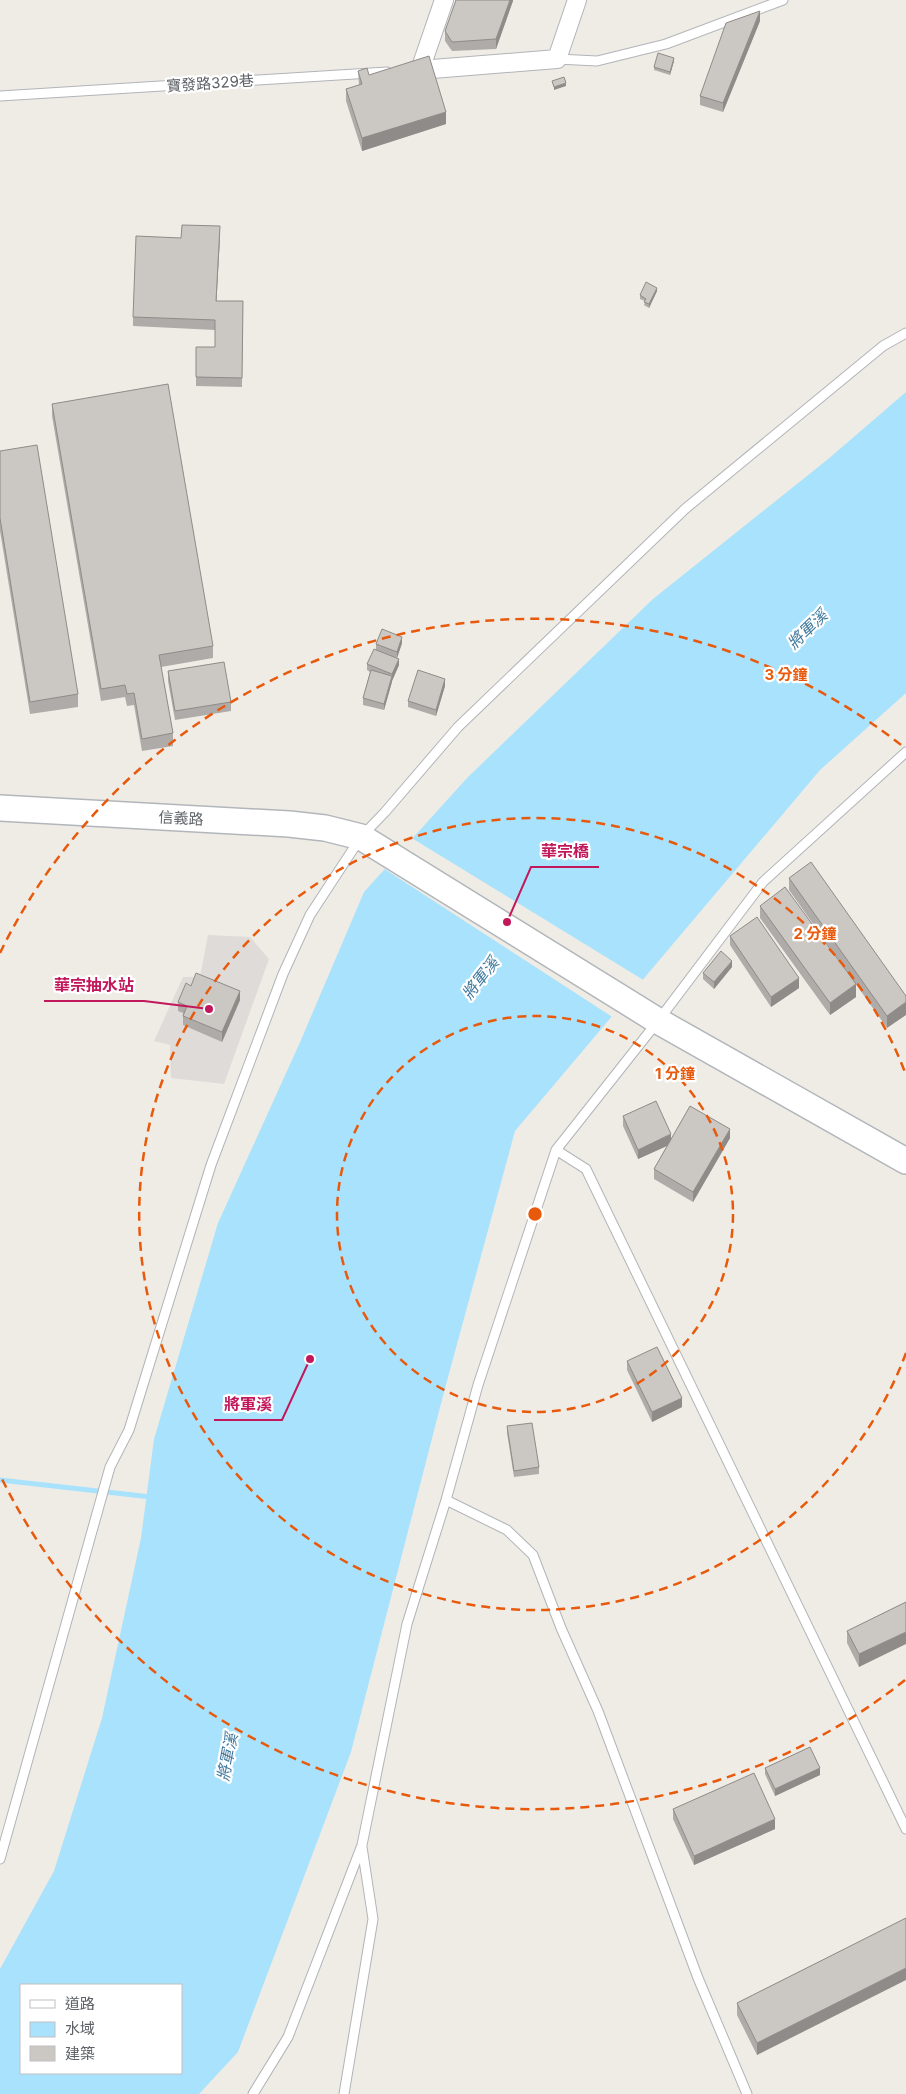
<svg xmlns="http://www.w3.org/2000/svg" width="906" height="2094" viewBox="0 0 906 2094" font-family="Inter,'Noto Sans TC',sans-serif">
  <style>
    .industrial { fill: #dedbd8 }
    .water { fill: #a9e2fc; fill-rule: evenodd }
    .pier { fill: #efece6 }
    .lines { fill: none; stroke-linecap: round; stroke-linejoin: round }
    .stream { stroke: #a9e2fc; stroke-width: 5 }
    .lane-casing { stroke: #b1b4b8; stroke-width: 11 }
    .street-casing { stroke: #b1b4b8; stroke-width: 20 }
    .secondary-casing { stroke: #b2b6ba; stroke-width: 28 }
    .lane { stroke: #fff; stroke-width: 9 }
    .street { stroke: #fff; stroke-width: 18 }
    .secondary { stroke: #fff; stroke-width: 25 }
    .wall { fill: #afaba8 }
    .shaded-wall { fill: #8e8b88 }
    .building { fill: #cbc7c3; stroke: #8e8b88 }
    .ring { fill: none; stroke: #e8590c; stroke-width: 2.5; stroke-dasharray: 9 6 }
    .labels { text-anchor: middle; dominant-baseline: central; stroke-width: 4.5; stroke-linejoin: round; paint-order: stroke }
    .street-label { font-size: 15px; fill: #5e6266; stroke: #fff }
    .water-label { font-size: 16px; font-style: italic; fill: #3f799d; stroke: #fff }
    .centre { fill: #e8590c; stroke: #fff; stroke-width: 2.5 }
    .ring-label { font-size: 15px; text-anchor: middle; font-weight: bold; fill: #e8590c; stroke: #fff; stroke-width: 4.5; stroke-linejoin: round; paint-order: stroke }
    .leader { fill: none; stroke: #c2185b; stroke-width: 2 }
    .callout-dot { fill: #c2185b; stroke: #fff; stroke-width: 2 }
    .callout-label { font-size: 16px; text-anchor: middle; font-weight: bold; fill: #c2185b; stroke: #fff; stroke-width: 4.5; stroke-linejoin: round; paint-order: stroke }
  </style>
  <rect width="100%" height="100%" fill="#efece6"/>
  <path class="industrial" d="M208,935l42,2 19,22 -45,125 -53,-6 -1,-33 -16,-4 29,-64h17z"/>
  <path class="water" d="M906,392v301l-86,77 -305,361 -71,261 -93,360 -113,300 -39,42h-199v-125l54,-98 48,-153 39,-180 13,-99 64,-216 83,-183 63,-148 103,-114 186,-179 174,-139zM21,1985h160v88h-160z"/>
  <path class="pier" d="M410,837l235,144 -31,37 -231,-150z"/>
  <g class="lines">
    <path class="stream" d="M0,1480l151,17"/>
    <defs>
      <path id="lane" d="M557,59l40,2 69,-17 117,-44
        M0,96l387,-24
        M556,1150l30,19 320,660
        M446,1500l61,30 26,25 28,73 37,83 100,267 49,116
        M0,1859l110,-392 19,-37 82,-265 72,-191 27,-59 51,-78 24,-25 73,-85 227,-218 198,-163 23,-13
        M253,2094l35,-57 74,-192 45,-221 39,-124 32,-115 78,-235 102,-129 105,-139 143,-130
        M344,2094l29,-175 -11,-72"/>
      <path id="street" d="M444,0l-24,70 137,-11 20,-59"/>
      <path id="secondary" d="M0,808l289,16 36,4 36,9 297,184 248,140"/>
    </defs>
    <use href="#lane" class="lane-casing"/>
    <use href="#street" class="street-casing"/>
    <use href="#secondary" class="secondary-casing"/>
    <use href="#lane" class="lane"/>
    <use href="#street" class="street"/>
    <use href="#secondary" class="secondary"/>
  </g>
  <path class="wall" d="M513,0l-17,49 -44,2 -7,-10v-10z
    M760,21l-37,91 -23,-7v-9z
    M674,61l-4,14 -16,-5v-3z
    M358,71l11,4 77,49 -84,27 -16,-50v-12l13,-4z
    M220,236l-4,65h27l-1,86 -46,-1v-39h19v-17l-82,-4v-9l48,-79z
    M657,291l-8,17 -5,-3 1,-4 -5,-2v-4z
    M52,404l161,242v12l-52,9 12,66v13l-31,5 -8,-46 -7,1 -2,-9 -24,4 -49,-285z
    M0,451l78,243v13l-48,7 -30,-183z
    M402,643l-5,15 2,7 -7,16 -8,29 -21,-5v-7l7,-26 -3,-2v-6l9,-15v-5z
    M168,671l63,31v9l-56,9 -7,-39z
    M445,686l-9,30 -28,-9v-6z
    M789,878l117,118 -19,32 -98,-138z
    M760,906l96,91 -26,18 -70,-97z
    M730,936l69,52 -28,19 -41,-62z
    M732,967l-18,22 -11,-10v-6z
    M191,986l49,14 -18,42 -39,-17v-12l-5,-2v-9z
    M623,1116l48,22h59l-37,64 -39,-23v-10l13,-23 -29,13 -15,-33z
    M627,1361l55,46 -30,15 -25,-52z
    M507,1426l32,41v7l-25,3 -7,-44z
    M906,1602l-47,65 -12,-24v-12z
    M765,1768l55,7 -45,21 -10,-22z
    M673,1809l102,20 -81,36 -21,-46z
    M906,1918l-149,137 -20,-40v-12z"/>
  <path class="shaded-wall" d="M510,0h3v1l-17,48v-10z
    M760,11v10l-37,91v-9z
    M674,58v3l-4,14v-3z
    M566,83v3l-12,4v-3z
    M446,112v12l-84,27v-13z
    M220,226v10l-4,74v-9z
    M657,288v3l-8,17v-4z
    M402,637v6l-5,15v-6z
    M399,659v6l-7,16v-7z
    M392,676v6l-8,28v-6z
    M445,679v7l-9,30v-6z
    M732,961v6l-18,22v-7z
    M799,978v10l-28,19v-10z
    M856,984v13l-26,18v-12z
    M240,991v9l-18,42v-10z
    M906,1002v13l-19,13v-12z
    M730,1129v9l-37,64v-10z
    M671,1134v10l-33,15v-9z
    M682,1398v9l-30,15v-10z
    M906,1632v12l-47,23v-13z
    M820,1768v7l-45,21v-7z
    M775,1819v10l-81,36v-9z
    M906,1968v12l-149,75v-12z"/>
  <path class="building" d="M456,0h54l-14,39 -44,3 -7,-11z
    M760,11l-37,92 -23,-7 26,-73z
    M658,53l16,5 -4,14 -16,-5z
    M429,56l17,56 -84,26 -16,-49 16,-5 -4,-13 9,-3 2,7z
    M564,77l2,6 -12,4 -2,-6z
    M182,225l38,1 -4,75h27l-1,77 -46,-1v-30h19v-27l-82,-3 3,-81 45,2z
    M646,282l11,6 -8,16 -5,-2 2,-3 -6,-4z
    M168,384l45,262 -54,9 14,78 -31,6 -8,-46 -7,1 -2,-9 -24,4 -49,-285z
    M37,445l41,249 -48,8 -30,-184v-67z
    M382,629l20,8 -5,15 -21,-8z
    M374,649l25,10 -7,15 -25,-10z
    M224,662l7,40 -56,9 -7,-40z
    M371,670l21,6 -8,28 -21,-6z
    M418,670l27,9 -9,31 -28,-9z
    M811,862l95,134v6l-19,14 -98,-138z
    M785,887l71,97 -26,19 -70,-97z
    M757,917l42,61 -28,19 -41,-61z
    M721,951l11,10 -18,21 -11,-9z
    M196,973l44,18 -18,41 -39,-16 4,-10 -9,-4 8,-19 5,3z
    M656,1101l15,33 -33,16 -15,-34z
    M690,1106l40,23 -37,63 -39,-23z
    M657,1347l25,51 -30,14 -25,-51z
    M532,1423l7,44 -25,4 -7,-45z
    M906,1602v30l-47,22 -12,-23z
    M810,1747l10,21 -45,21 -10,-21z
    M754,1773l21,46 -81,37 -21,-47z
    M906,1918v50l-149,75 -20,-40z"/>
  <g class="ring">
    <circle cx="535" cy="1214" r="198"/>
    <path d="M906 1353A396 396 0 1 1 906 1075"/>
    <path d="M905 1680A595 595 0 0 1 0 1475M0 953A595 595 0 0 1 905 748"/>
  </g>
  <g class="labels">
    <g class="street-label">
      <text transform="translate(210 83) rotate(-4)">寶發路329巷</text>
      <text transform="translate(181 818) rotate(3)">信義路</text>
    </g>
    <g class="water-label">
      <text transform="translate(807 629) rotate(-44)">將軍溪</text>
      <text transform="translate(480 978) rotate(-52)">將軍溪</text>
      <text transform="translate(227 1757) rotate(-79)">將軍溪</text>
    </g>
  </g>
  <circle cx="535" cy="1214" r="8" class="centre"/>
  <g class="ring-label">
    <text x="786" y="680">3 分鐘</text>
    <text x="815" y="939">2 分鐘</text>
    <text x="675" y="1079">1 分鐘</text>
  </g>
  <path class="leader" d="M507 922L531 867H599M209 1009L144 1001H44M310 1359L282 1420H214"/>
  <g class="callout-dot">
    <circle cx="507" cy="922" r="5"/>
    <circle cx="209" cy="1009" r="5"/>
    <circle cx="310" cy="1359" r="5"/>
  </g>
  <g class="callout-label">
    <text x="565" y="857">華宗橋</text>
    <text x="94" y="991">華宗抽水站</text>
    <text x="248" y="1410">將軍溪</text>
  </g>
  <rect x="20" y="1984" width="162" height="90" fill="#ffffff" stroke="#bfc0c2"/>
  <rect x="30" y="2000" width="25" height="8" fill="#ffffff" stroke="#bfc0c2"/>
  <text x="65" y="2009" font-size="15" fill="#5e6266">道路</text>
  <rect x="30" y="2022" width="25" height="15" fill="#a9e2fc" stroke="#bfc0c2"/>
  <text x="65" y="2034" font-size="15" fill="#5e6266">水域</text>
  <rect x="30" y="2046" width="25" height="15" fill="#cbc7c3" stroke="#bfc0c2"/>
  <text x="65" y="2059" font-size="15" fill="#5e6266">建築</text>
</svg>
